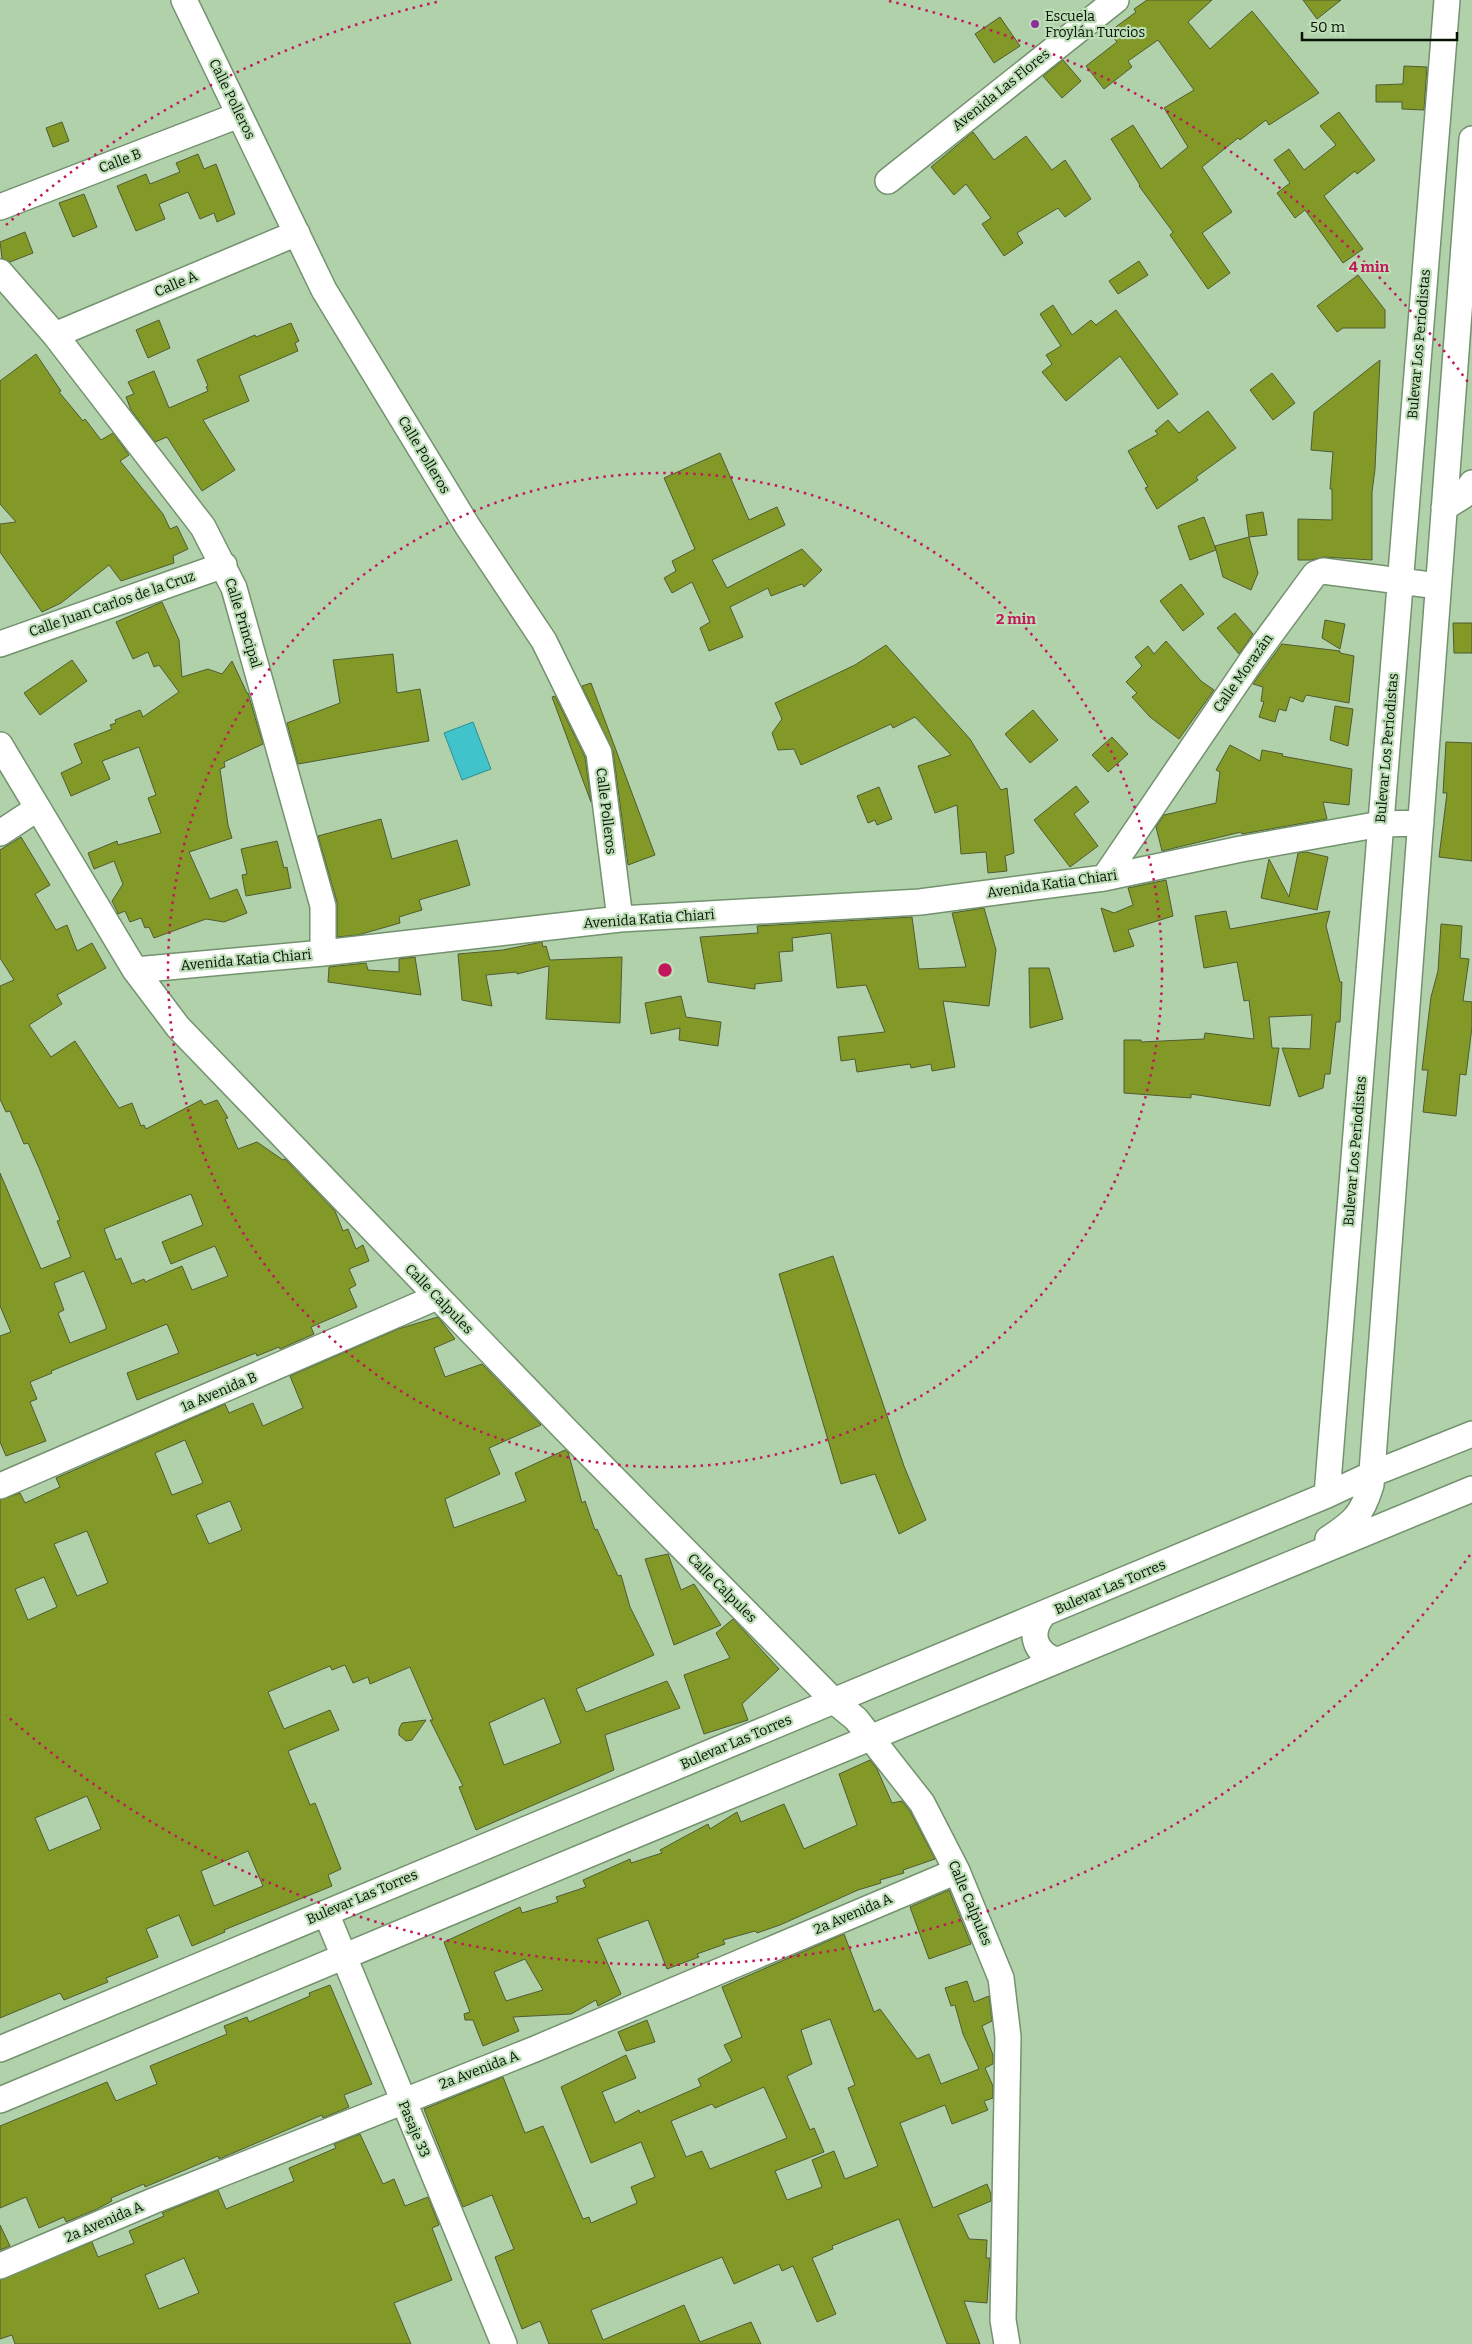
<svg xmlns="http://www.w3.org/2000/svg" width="1472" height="2344" viewBox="0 0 1472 2344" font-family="Bitter,serif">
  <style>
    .water { fill: #41c3cb; stroke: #308e90 }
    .building { fill: #829927; stroke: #515b32; fill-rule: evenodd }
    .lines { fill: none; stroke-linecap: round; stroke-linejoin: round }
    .minor-casing { stroke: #73926e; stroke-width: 28 }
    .minor { stroke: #fff; stroke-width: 25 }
    .ring { fill: none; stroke: #c2185b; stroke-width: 2.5; stroke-dasharray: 2.5 5 }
    .poi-dot { fill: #892f9b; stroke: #bddeb7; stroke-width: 2 }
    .labels { text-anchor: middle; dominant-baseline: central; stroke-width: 4.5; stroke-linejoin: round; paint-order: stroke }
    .poi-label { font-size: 14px; fill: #071205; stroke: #bddeb7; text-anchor: start }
    .street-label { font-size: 14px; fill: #071205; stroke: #bddeb7 }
    .centre { fill: #c2185b; stroke: #bddeb7; stroke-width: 2.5 }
    .ring-label { font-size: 15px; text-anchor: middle; font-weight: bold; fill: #c2185b; stroke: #bddeb7; stroke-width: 4.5; stroke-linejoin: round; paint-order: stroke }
  </style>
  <rect width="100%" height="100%" fill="#b0d1aa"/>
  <path class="water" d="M473,722l18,47 -29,11 -18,-47z"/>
  <path class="building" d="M1147,0h65l-24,22 22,27 42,-38 67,82 -50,32 -3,-5 -26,20 -2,-2 -36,29 30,45 -30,21 28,40 -22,16 -38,-54 3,-3 -34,-46 1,-1 -29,-46 22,-14 28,44 27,-22 -24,-39 30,-18 -36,-50 -30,21 4,6 -28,22 -18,-23 31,-24 -8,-10 27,-20 -2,-3z
    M1303,0h38l-24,19z
    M1000,17l20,29 -26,17 -19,-29z
    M1063,60l18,21 -19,17 -19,-22z
    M1404,66l23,1 -3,43 -22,-1v-7h-26v-17l27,-1z
    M1339,112l36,48 -18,14 -2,-3 -31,25 39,53 -20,14 -38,-53 -10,8 -18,-25 13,-10 -16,-23 15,-11 15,21 32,-25 -16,-19z
    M62,122l7,19 -16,6 -7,-19z
    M973,132l21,28 32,-24 26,34 13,-10 26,39 -26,18 -7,-9 -41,25 6,10 -19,13 -22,-32 9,-6 -25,-34 -12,11 -23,-28z
    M198,154l6,15 12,-5 19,50 -18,8 -3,-9 -14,6 -12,-27 -29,12 6,15 -29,12 -19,-45 29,-12 4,10 30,-12 -4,-9z
    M84,194l13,33 -24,10 -14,-34z
    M25,232l8,21 -23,9 -8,-4 -2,-16z
    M1139,261l9,14 -30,19 -9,-13z
    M1358,275l27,35v18h-42l-6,4 -20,-26z
    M1053,305l19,30 19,-15 5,5 20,-15 62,84 -20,15 -38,-53 -54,45 -24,-29 10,-8 -6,-9 15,-9 -21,-32z
    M159,320l11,28 -22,10 -12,-28z
    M291,323l8,18 -4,2 3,8 -59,25 10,25 -46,19 32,50 -33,21 -35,-54 -12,5 -24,-32 -5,-13 8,-3 -6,-12 26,-11 15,37 39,-17 -2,-4 2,-1 -11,-26 58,-25 1,2z
    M36,354l25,37 -2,1 24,29 2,-2 16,21 12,-7 16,22 -9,6 43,53 7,15 7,-3 11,23 -15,7 1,7 -53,18 -12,-16 -48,38 -19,9 -42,-60v-28l16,-2 -16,-18v-123z
    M1380,360l-5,109 -3,23v68l-48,-3 -13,3h-13v-41l34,1v-31h-2l3,-37 -22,-2 3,-38z
    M1272,373l23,30 -22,17 -23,-30z
    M1208,411l28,37 -40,29 2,3 -41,29 -12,-21 3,-1 -20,-36 30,-17 -3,-3 13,-11 11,13z
    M720,453l29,67 28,-13 8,18 -73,35 15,28 75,-39 20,21 -18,17 -2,-3 -31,12 -3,-8 -38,19 13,30 -34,14 -9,-23 10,-6 -18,-40 -20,11 -8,-15 12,-7 -4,-10 23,-12 -31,-71z
    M1263,512l4,23 -18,2 -3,-22z
    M1204,517l12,33 -26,10 -12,-34z
    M1249,537l9,36 -7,17 -28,-13 -8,-31z
    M1181,584l23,30 -21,17 -23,-30z
    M162,602l17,38 3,37 26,-8 14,5 10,-13 15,32h1l15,51 -39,18 1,5 -5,2 8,56 4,13 -43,14 21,47 27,-10 10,24 -23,9 -18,-3 -52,19 -5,-11 -4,1 -4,-10 -11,4 -5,-11 -7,3 -1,-3 -5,-10 11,-17 -9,-23 -20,8 -6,-16 29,-12 1,4 43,-12 -13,-35 8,-3 -17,-48 -37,14 8,18 -39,17 -10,-23 21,-10 -8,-19 38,-15 -2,-4 6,-2 -1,-3 25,-10 3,7 36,-25 -20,-27 -5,2 -6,-15 -15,7 -17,-37z
    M1235,613l18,21 -14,20 -22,-26z
    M1325,620l20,4 -5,25 -18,-11z
    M1453,623h19v30h-18z
    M1166,641l35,40 13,9 -35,49 -29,-22 -18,-20 5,-4 -11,-11 16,-16 -7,-9 13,-11 6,8z
    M1282,644l58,7v2l14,3 -5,47 -43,-8 -3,7 -13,-5 -4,14 -7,-2 -4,13 -16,-5 5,-15 -3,-1 2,-14 -10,-3z
    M886,645l84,94 31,51 6,-2 7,65 -9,3 2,15 -19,2 -2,-21 -25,2 -4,-49 -22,8 -17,-47 33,-11 -36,-38 -22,11 -2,-4 -90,41 -7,-16 -16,1 -6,-17 10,-14 -7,-16 80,-38z
    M393,654l4,39 23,-4 9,52 -131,23 -11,-41 53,-20 -7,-43z
    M72,660l15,21 -47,34 -16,-22z
    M591,683l64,172 -27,10 -15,-114 -31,-65z
    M555,696l30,61 6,45 -39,-105z
    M1335,706l18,3 -5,37 -18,-6z
    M1033,710l25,30 -28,23 -25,-29z
    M1112,737l16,17 -20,18 -16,-17z
    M1446,742l26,1v118l-33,-4 8,-64h-4z
    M1230,745l30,16 2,-11 21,4 -1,2 70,13 -3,36 -26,-3 4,17 -85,15 -1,-2 -79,19 -6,-24 8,-12 52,-12 4,-31 -4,-2z
    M1076,786l13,16 -15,12 24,32 -28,21 -36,-47z
    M879,787l13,32 -15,6 -2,-5 -7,3 -11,-27z
    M381,819l11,40 65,-19 13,45 -51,15 3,10 -23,7 1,6 -42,12 -21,2v-35l-19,-66z
    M21,837l29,48 -15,9 21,36 11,-5 10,26 15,-8 14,25 -49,27 5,9 -33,21 22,32 24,-16 44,67 13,-5 9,23 3,-1 2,4 55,-29 3,5 13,-5 11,18 -3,1 13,30 19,-7 26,18 2,-1 50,52 8,20 5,-2 8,20 7,-4 6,16 -20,8 7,16 -7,4 8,18 -46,20 3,7 -34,15 -1,-2 -22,9 -1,-3 -119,47 -10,-27 52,-20 -12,-29 -116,47 1,2 -22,9 7,17 -7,3 16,39 -40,15 -6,-14v-106l11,-4 -11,-26v-133l41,96 30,-12 -14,-36 3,-1 -21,-52 -11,-25 -4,1 -14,-33 -4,1 -6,-13v-113l14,-6 -14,-22v-108zM191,1194l12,31 -41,17 9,22 44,-18 13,30 -36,14 -10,-24 -37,16 -1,-3 -12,5 -11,-26 -5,2 -12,-31zM84,1271l22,55v3l-36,14 -12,-30 6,-3 -10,-27z
    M277,841l7,27 3,-1 4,21 -45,8 -4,-21 5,-1 -6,-25z
    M1306,852l22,5 -11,53 -56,-12 8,-39 20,38 9,-44z
    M1166,880l7,36 -45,14 6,16 -20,6 -13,-44 13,5 19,-8 -5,-17z
    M984,908l12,42 -7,56 -46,-5 12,66 -23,4 -1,-7 -20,4 -1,-4 -53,8 -2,-13 -14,2 -3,-24 47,-5 -19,-47 -29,3 -6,-55 -39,5 1,13 -14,1 3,29 -27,3v5l-47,-7 -8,-45 58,-4 -1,-7 155,-9 7,52 47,-2 -14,-54z
    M1226,911l4,18 100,-18 -4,15 14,56h2l-2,40h-4l-6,52h-5l-2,14 -24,9 -17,-49 28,1 2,-34 -43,2 3,31h7l-9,58 -79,-12v4l-67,-5v-53h17v2l63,-3 1,-6 49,6 -5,-39 -5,1 -7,-39 -33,6 -9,-52z
    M1441,924l21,2 -2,32 9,1 -6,42 9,1v25l-6,48 -6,-1 -4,42 -33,-4 5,-42h-6l9,-73 7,-26z
    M542,942l1,5 3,-1 4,14 72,-3 -2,66 -74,-4 3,-53 -32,8v-2l-31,3 6,31 -30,-6 -4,-46 45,-4z
    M415,957l6,38 -93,-13 1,-15 37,-4 2,7 31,2v-13z
    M1029,968h20l14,51 -33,9z
    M681,996l5,21 35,5 -3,24 -39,-6 1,-12 -29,6 -6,-31z
    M833,1256l71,210 22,54 -27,14 -24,-60 -34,10 -62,-210z
    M438,1317l17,22 -21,9 11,29 37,-13 59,61 -52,23 11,26 -55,25 9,29 72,-27 -11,-28 50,-23 3,2 14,51 3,-2 10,29 2,-1 21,47 3,-1 9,32 24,48 -78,34 10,23 81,-31 13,27 -75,27 9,35 -138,60 -17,-43 4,-1 -33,-66h3l-23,-53 -40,17 -2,-7 -15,6 -8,-18 -13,5 -2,-4 -62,26 16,37 46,-19 9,20 -51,21 22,54 5,-2 26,66 -13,6 4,11 -108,44 1,2 -33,14 -13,-31 -33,14 12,28 -52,21 2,4 -44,18 -4,-7 -60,25v-518l20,-7 5,10 35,-16 -4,-9 169,-74 4,9 24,-10 10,23 40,-18 -13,-32 108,-47zM185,1440l18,43 -31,12 -17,-42zM230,1501l12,29 -33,14 -13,-29zM87,1531l21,52 -31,13 -23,-52zM44,1577l13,30 -29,13 -13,-31zM544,1698l17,45 -57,22 -15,-42zM87,1796l14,33 -52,22 -14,-33zM248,1851l15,35 -49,20 -13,-35z
    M668,1554l13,36 13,-6 27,41 -47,20 -29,-86z
    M733,1619l46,50 -37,35 6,16 -44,14 -20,-59 46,-17 -14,-25z
    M426,1720l-14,20 -6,1 -7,-6v-6l3,-6z
    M870,1760l7,9 15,34 10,-2 8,10 25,48 -32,11 1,3 -24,7 1,3 -23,7 -78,35 -23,8 -2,-2 -32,9 2,4 -28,10 2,3 -32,12 -19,-49 -51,19 24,55 -23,12 -2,-6 -25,14 -58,3 6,14 -36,15 -10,-26h-8l-1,-6 6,-2 -26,-70 76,-35 2,6 36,-11 -2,-5 30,-10 -3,-7 47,-21 1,4 31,-10 -2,-3 22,-12 26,-14 2,5 27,-17 4,10 43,-18 20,45 53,-24 -18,-51zM525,1959l18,31 -37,11 -12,-29z
    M949,1890l22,54 -42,15 -19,-52z
    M844,1934l30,78 6,-3 37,50 12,-5 12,30 38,-15 -16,-35 -8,-29 -4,1 -6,-18 22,-7 7,21 15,-6 3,25 -10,5 11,29v9l-8,4 8,18v12l-9,3 4,9 -36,14 -7,-19 -45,18 33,85 54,-24 4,10v7l-33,14 11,24 18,1 -1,18h4l-3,45 -23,-2 16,43h-33l-48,-125 -67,27 1,3 -21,9 24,56 -19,8 -24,-56 -11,5 -3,-7 -45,20 -12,-27 -131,53 12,30 81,-35 16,37 51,-20 10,22h-212l-9,-23 -18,8 -27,-72 19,-8 -22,-54 -29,12 -39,-98 79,-32 22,56 18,-7 40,93 6,-2 2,6 46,-20 -6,-16 24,-10 -14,-35 -50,21 -30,-76 65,-32 10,23 -34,14 13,31 24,-13 1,3 61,-27 -3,-7 34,-18 -8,-16 18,-8 -20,-50zM830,2019l25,66 -7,3 30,78 -33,13 -11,-28 -22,9 10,27 -35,13 -12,-29 49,-19 -10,-24 -4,2 -23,-54 25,-12 -11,-34zM764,2087l23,51 -77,31 -8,-18 -16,6 -15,-36 41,-17 3,4z
    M330,1985l42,99 -28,11 5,12 -26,11 -1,-3 -103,44 -1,-3 -73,31 -1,-3 -33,14 1,3 -15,8 -31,13 -2,-5 -25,11 -13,-31 -26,11v-82l107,-44 9,19 41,-17 -7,-18 77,-32 -3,-8 23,-9 2,5 61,-26 -1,-3z
    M647,2020l8,22 -29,9 -8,-19z
    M360,2134l23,50 11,-5 11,27 23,-9 11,28 -7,3 20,52 -58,23 17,41h-396l-3,-9 -12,4v-59l92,-38 6,15 36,-14 -5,-12 35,-15 -2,-3 56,-23 8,19 68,-28 -5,-13 47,-20 -2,-4zM184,2258l15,35 -40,16 -14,-34z
    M0,2225l10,21 -10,4z"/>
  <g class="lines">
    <defs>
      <path id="minor" d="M184,0l140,290 144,237 76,114 55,112 21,166
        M888,181l228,-181
        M0,207l239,-92
        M0,272l55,63 148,192 31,61 89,318v47
        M55,335l242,-102
        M1444,508l19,-12 9,-13
        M0,644l224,-79
        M0,745l135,225 43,57 387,402 269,272 22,18 66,84 35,68 44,107 7,59 -5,283 4,24
        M0,833l38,-25
        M1104,878l150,-221 61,-83 8,-3 115,15
        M135,970l188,-17 297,-34 300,-17 184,-24 137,-29 140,-25 40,-1
        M0,1486l437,-189
        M1327,1495l120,-1495
        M1328,1539c26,-17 34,-24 43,-54l101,-1346
        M1043,1615c-15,18 -8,38 13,45
        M326,1913l178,431
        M0,2049l1327,-554 45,-21 100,-40
        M0,2100c489,-208 982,-405 1472,-611
        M0,2266l153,-65 382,-152 422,-178"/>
    </defs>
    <use href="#minor" class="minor-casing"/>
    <use href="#minor" class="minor"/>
  </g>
  <g class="ring">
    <circle cx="665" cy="970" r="497"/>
    <path d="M1470 1555A995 995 0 0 1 6 1715M6 225A995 995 0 0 1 441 1M889 1A995 995 0 0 1 1470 385"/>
  </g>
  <circle class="poi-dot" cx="1035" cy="24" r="5"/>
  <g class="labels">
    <g class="poi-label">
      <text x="1045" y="16">Escuela<tspan x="1045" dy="16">Froylán Turcios</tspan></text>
    </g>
    <g class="street-label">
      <text transform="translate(1001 90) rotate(-39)">Avenida Las Flores</text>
      <text transform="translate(232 99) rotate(64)">Calle Polleros</text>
      <text transform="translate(120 161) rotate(-21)">Calle B</text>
      <text transform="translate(176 284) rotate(-23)">Calle A</text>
      <text transform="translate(1419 344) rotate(-85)">Bulevar Los Periodistas</text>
      <text transform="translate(424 455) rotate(59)">Calle Polleros</text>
      <text transform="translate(112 604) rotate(-19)">Calle Juan Carlos de la Cruz</text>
      <text transform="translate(243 623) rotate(73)">Calle Principal</text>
      <text transform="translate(1243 673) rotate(-55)">Calle Morazán</text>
      <text transform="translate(1387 748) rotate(-85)">Bulevar Los Periodistas</text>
      <text transform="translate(606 811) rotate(83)">Calle Polleros</text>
      <text transform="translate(1052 884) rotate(-8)">Avenida Katia Chiari</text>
      <text transform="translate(649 919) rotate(-4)">Avenida Katia Chiari</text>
      <text transform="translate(246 960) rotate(-5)">Avenida Katia Chiari</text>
      <text transform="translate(1355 1151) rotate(-85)">Bulevar Los Periodistas</text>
      <text transform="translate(439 1299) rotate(46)">Calle Calpules</text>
      <text transform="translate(219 1392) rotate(-23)">1a Avenida B</text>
      <text transform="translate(1110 1587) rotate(-23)">Bulevar Las Torres</text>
      <text transform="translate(722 1588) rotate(45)">Calle Calpules</text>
      <text transform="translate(736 1742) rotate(-23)">Bulevar Las Torres</text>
      <text transform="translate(362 1897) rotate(-23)">Bulevar Las Torres</text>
      <text transform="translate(970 1903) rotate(67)">Calle Calpules</text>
      <text transform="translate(853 1914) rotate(-23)">2a Avenida A</text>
      <text transform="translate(479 2070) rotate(-21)">2a Avenida A</text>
      <text transform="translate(414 2129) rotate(67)">Pasaje 33</text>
      <text transform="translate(104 2222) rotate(-23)">2a Avenida A</text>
    </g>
  </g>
  <circle cx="665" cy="970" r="8" class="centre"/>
  <g class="ring-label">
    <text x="1369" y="272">4 min</text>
    <text x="1016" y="624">2 min</text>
  </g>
  <path d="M1302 32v8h155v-8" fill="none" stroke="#071205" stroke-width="2.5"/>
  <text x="1310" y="32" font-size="15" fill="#071205" stroke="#bddeb7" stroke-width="4" paint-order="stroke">50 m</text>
</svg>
